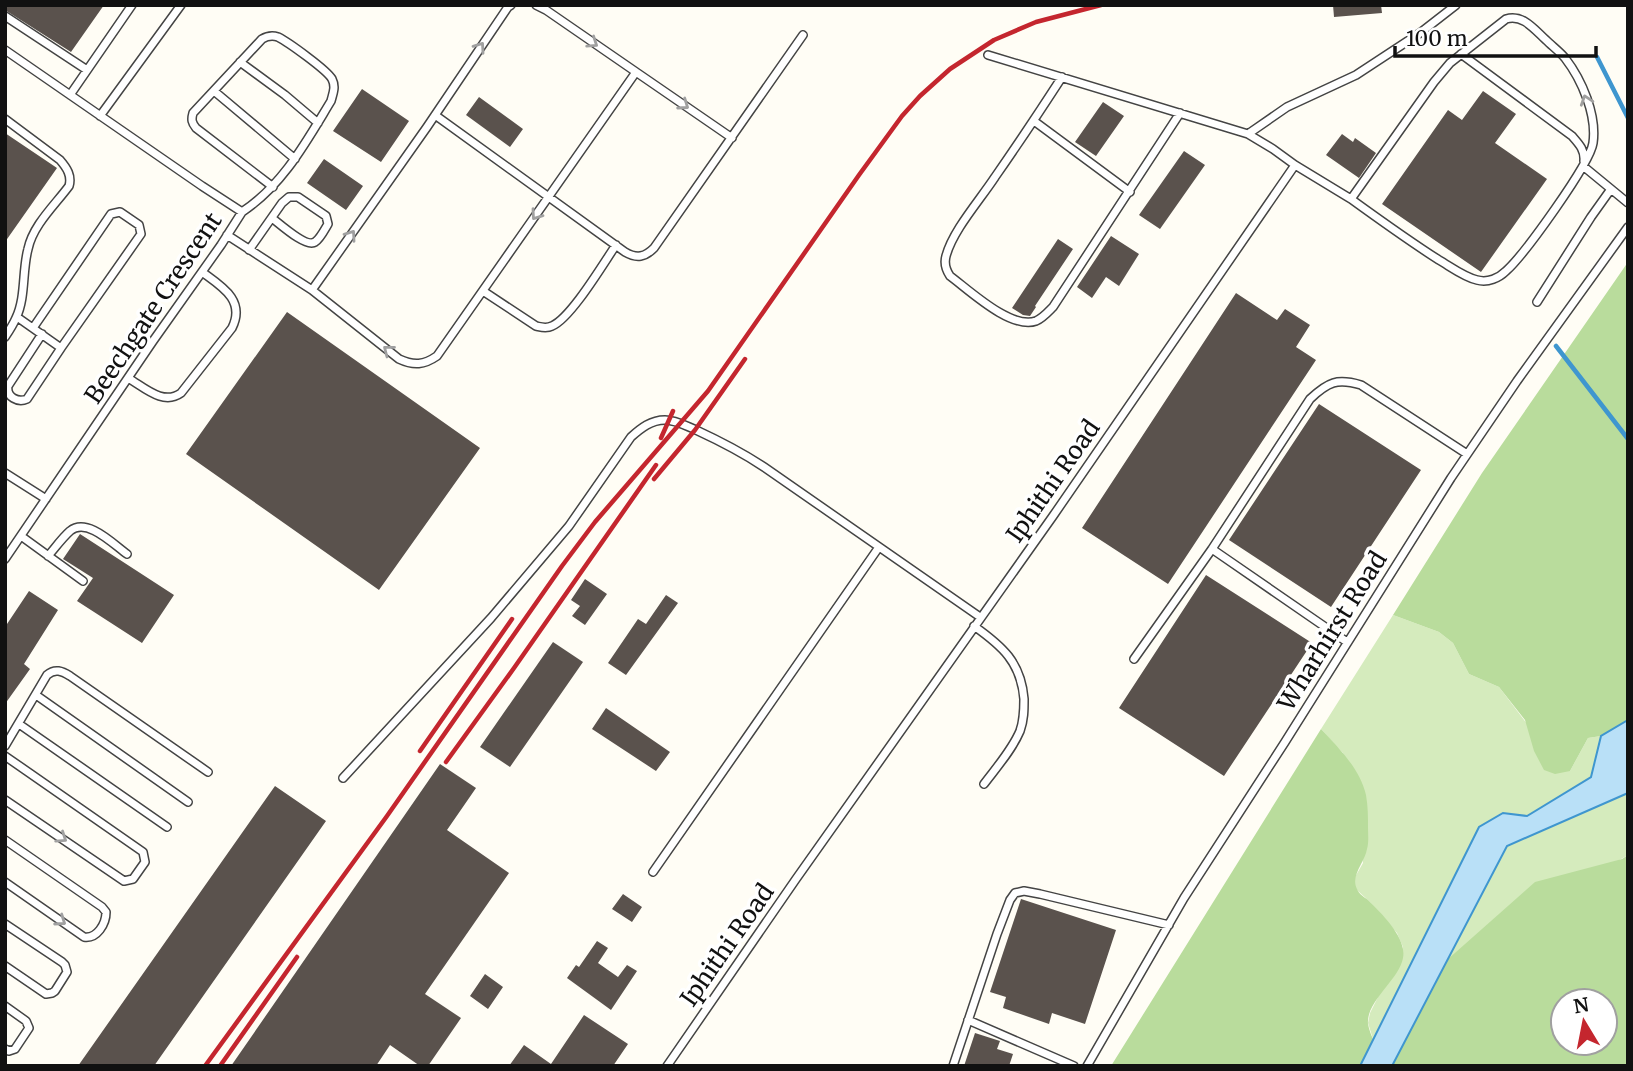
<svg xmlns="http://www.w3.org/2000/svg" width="1633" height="1071" viewBox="0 0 1633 1071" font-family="Merriweather,serif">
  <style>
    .green { fill: #d5ebbd }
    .forest { fill: #b9dc9c; fill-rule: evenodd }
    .water { fill: #b9e0f7; stroke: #3f96cf; stroke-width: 2 }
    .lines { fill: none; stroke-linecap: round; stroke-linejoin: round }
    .stream { stroke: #3f96cf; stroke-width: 4.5 }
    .building { fill: #5a524d }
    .service-casing { stroke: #444; stroke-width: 10 }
    .service { stroke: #fff; stroke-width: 7 }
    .rail { stroke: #c4262e; stroke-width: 4.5 }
    .oneway { stroke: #a0a0a0 }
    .labels { text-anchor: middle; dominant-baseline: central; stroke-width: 7; stroke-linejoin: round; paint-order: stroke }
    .street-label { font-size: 24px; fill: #111; stroke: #fff }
  </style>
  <rect width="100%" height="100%" fill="#fffdf5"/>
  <path class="green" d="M1393,615l46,17 14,11 16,31 30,13 29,38 42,46 18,-33 13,-2 -10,41 -64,39 -24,-3 -24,14 -106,212 -5,-16 2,-10 33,-66 -6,-14 -27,-31 -12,-11 -3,-4v-10l8,-14 -20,-110 -22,-24z
    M1628,793v62l-181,105 60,-114z"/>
  <path class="forest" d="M1628,262v458l-27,16 -13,2 -18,33 -15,3 -11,-4 -10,-19 -9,-31 -26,-33 -30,-13 -16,-31 -14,-11 -46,-17 89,-142z
    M1321,729c18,19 39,40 45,66 2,11 2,22 2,33 0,6 1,14 -1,21 -2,13 -17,27 -10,40 2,5 7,8 11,11 14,14 39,38 35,58 -4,22 -37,43 -35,66 1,5 3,11 5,15l-13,27h-249z
    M1628,855v211h-236l55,-106 88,-78 87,-23zM1563,1001h42v42h-42z"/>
  <path class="water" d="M1628,720v73l-121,53 -115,220h-32l119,-239 24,-14 24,3 64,-39 10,-41z"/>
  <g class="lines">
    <path class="stream" d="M1597,57l31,61
      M1556,346l72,93"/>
  </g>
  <path class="building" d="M5,5h99l-33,47 -66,-42z
    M1333,5h48l1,8 -48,4z
    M362,89l47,32 -28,41 -48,-31z
    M1483,91l33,23 -21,29 52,36 -66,93 -99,-68 66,-94 14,10z
    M479,97l44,32 -13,18 -44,-32z
    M1103,102l21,14 -28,40 -21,-14z
    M5,133l52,35 -52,74z
    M1342,134l11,8 2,-4 21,15 -17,25 -33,-23z
    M1184,151l21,14 -45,64 -21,-14z
    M324,159l39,27 -17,24 -39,-27z
    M1111,236l28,18 -20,32 -13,-9 -14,21 -15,-11z
    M1058,239l15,10 -38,57 1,1 -6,9 -7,-1 -11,-7z
    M1236,293l41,27 8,-11 25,16 -14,22 20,13 -148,224 -86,-56z
    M287,312l193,136 -101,142 -193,-136z
    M1319,404l102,66 -90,137 -102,-67z
    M80,534l94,61 -32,48 -65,-42 16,-23 -30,-19z
    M1206,575l106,68 -88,133 -105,-68z
    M585,579l22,15 -22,31 -13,-9 8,-10 -9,-6z
    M29,591l29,19 -34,54 6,5 -25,35v-77z
    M666,595l12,8 -52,72 -18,-12 30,-44 8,5z
    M553,642l30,20 -73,105 -30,-20z
    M606,708l64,44 -14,19 -64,-42z
    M440,764l36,24 -29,42 62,43 -84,121 36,24 -33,48h-8l-30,-21 -14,21h-145z
    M275,786l51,35 -172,245h-76z
    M623,894l19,13 -10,15 -20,-13z
    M1021,899l95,31 -31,94 -33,-11 -3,11 -46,-16 3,-11 -16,-5z
    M597,941l11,7 -10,15 20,14 9,-12 10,6 -26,39 -44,-32 9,-13 3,2z
    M485,974l18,13 -15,22 -18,-13z
    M584,1015l44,29 -15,22h-104l15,-21 27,19z
    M975,1033l25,8 -3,8 16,5 -4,12h-45z"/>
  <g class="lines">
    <defs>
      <path id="service" d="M5,16l82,54
        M5,50l197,136 40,26 -21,33 -68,96 -148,218
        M1461,54l111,82c7,8 13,14 12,25
        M988,55l260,79
        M240,62l45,33 33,28
        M636,72l96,66
        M1062,77c-22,34 -44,67 -67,100 -15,23 -42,53 -49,79 -2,7 0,14 4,20 19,14 61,54 86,45 7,-3 12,-9 17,-14l127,-194
        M214,91l81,68
        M70,95l62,-90
        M435,115l190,137c12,7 20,5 29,-4l149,-213
        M100,116l81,-111
        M5,119l55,41c7,8 12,16 9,26 -14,19 -36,39 -41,63 -6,22 -2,48 -12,69 -3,7 -7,13 -11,19
        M1034,121l96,71
        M1295,165l51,31 5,3c29,21 58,42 88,61 12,7 25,17 38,20 11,3 22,-2 29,-9 18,-16 84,-107 87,-128 4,-28 -11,-63 -28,-85 -6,-7 -13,-12 -19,-18 -12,-11 -23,-26 -40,-21l-56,44 -16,19 -83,117
        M1583,166l45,37
        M242,212c41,-27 64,-70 89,-111 2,-8 5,-14 1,-22 -5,-9 -44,-37 -54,-42 -6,-2 -11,-1 -16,2l-69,74c-2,7 -1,10 3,15l77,59
        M227,235l85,55 87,69c15,7 25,6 38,-3l199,-284 -90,-62 -10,-5
        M249,250l33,-47 7,-6h9l28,19 2,8c-3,5 -8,15 -13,18 -9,6 -35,-18 -43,-24
        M312,290l115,-163 81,-120 3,-2
        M483,291l53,35c5,1 10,3 16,0 19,-8 51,-62 64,-81
        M1537,302l54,-85 20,-28
        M17,317l44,31 -34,51c-9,4 -21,-2 -19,-13l34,-52
        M33,328l78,-114 9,-2 19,13 2,9 -80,114
        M128,378c16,9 35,28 53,15l51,-65c14,-28 -11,-42 -30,-56
        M5,473l41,26
        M21,536l62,45
        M1212,549l135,93
        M48,556c7,-8 14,-18 22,-25 17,-14 43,13 57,23
        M974,626c28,20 47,36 50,73 0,11 0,21 -4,32 -8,19 -24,37 -36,53
        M1134,659l78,-110 98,-150c18,-17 27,-21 51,-14l106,69
        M36,695l152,107
        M19,724l148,103
        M5,746l42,-71c8,-7 15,-4 23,1l138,96
        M5,756l138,96 2,10 -12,17 -9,2 -119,-81
        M343,778l148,-160 78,-92 62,-89c10,-9 20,-17 34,-17 11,0 21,6 31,10 26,12 44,21 68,37l216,150
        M5,840l97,67 4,5c0,12 -9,27 -22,25l-79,-55
        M653,872l226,-325
        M5,924l57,38 3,3 2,7 -12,19 -3,2 -6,1 -41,-28
        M5,1006l21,15 3,7 -14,21 -6,2 -4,-2
        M968,1020l106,46
        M667,1066l129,-187 257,-363 242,-351 -22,-16 -25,-15 39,-27 69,-32 64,-42 36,-28
        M953,1066l44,-132 13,-34 5,-7 9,-2 16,3 129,31
        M1087,1066l97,-168 101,-156 166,-264 66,-97 111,-154"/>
    </defs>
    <use href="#service" class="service-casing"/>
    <use href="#service" class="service"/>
    <path class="rail" d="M661,438l12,-27
      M654,479l41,-49 50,-71
      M420,751l92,-132
      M446,762l68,-94 142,-203
      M205,1066l182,-250 175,-250 33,-44 113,-131 151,-216 43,-59 18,-20 30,-27 44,-29 42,-18 65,-17
      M220,1066l77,-109"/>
  </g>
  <defs><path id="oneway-chevron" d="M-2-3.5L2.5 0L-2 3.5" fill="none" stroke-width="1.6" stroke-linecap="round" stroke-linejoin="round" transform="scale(1.75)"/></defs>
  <g class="oneway">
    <use href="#oneway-chevron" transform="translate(593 43) rotate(34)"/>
    <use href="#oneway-chevron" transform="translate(480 47) rotate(-55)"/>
    <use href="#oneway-chevron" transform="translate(1586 100) rotate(-108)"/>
    <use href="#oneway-chevron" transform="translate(684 105) rotate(35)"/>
    <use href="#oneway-chevron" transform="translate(536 215) rotate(125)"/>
    <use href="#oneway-chevron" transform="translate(351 235) rotate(-55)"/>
    <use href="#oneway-chevron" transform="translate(388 350) rotate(-142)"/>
    <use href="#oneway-chevron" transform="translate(62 838) rotate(34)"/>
    <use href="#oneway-chevron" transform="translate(61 921) rotate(35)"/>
  </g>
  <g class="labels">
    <g class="street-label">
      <text transform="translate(153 308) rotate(-56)">Beechgate Crescent</text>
      <text transform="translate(1053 481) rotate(-55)">Iphithi Road</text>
      <text transform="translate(1332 631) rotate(-58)">Wharhirst Road</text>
      <text transform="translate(727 945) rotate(-55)">Iphithi Road</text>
    </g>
  </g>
  <rect width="1633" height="1071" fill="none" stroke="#111111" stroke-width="14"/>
  <g transform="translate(1584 1022) rotate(350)"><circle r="33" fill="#ffffff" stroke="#a0a0a0" stroke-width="2"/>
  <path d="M0-5L12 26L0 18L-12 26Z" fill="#c4262e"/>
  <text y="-10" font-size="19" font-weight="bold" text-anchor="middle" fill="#111111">N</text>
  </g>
  <path d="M1395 46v10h201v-10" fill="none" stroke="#111111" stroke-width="3.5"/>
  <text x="1406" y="46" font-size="21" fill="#111111" stroke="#ffffff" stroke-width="5" paint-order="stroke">100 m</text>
</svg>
